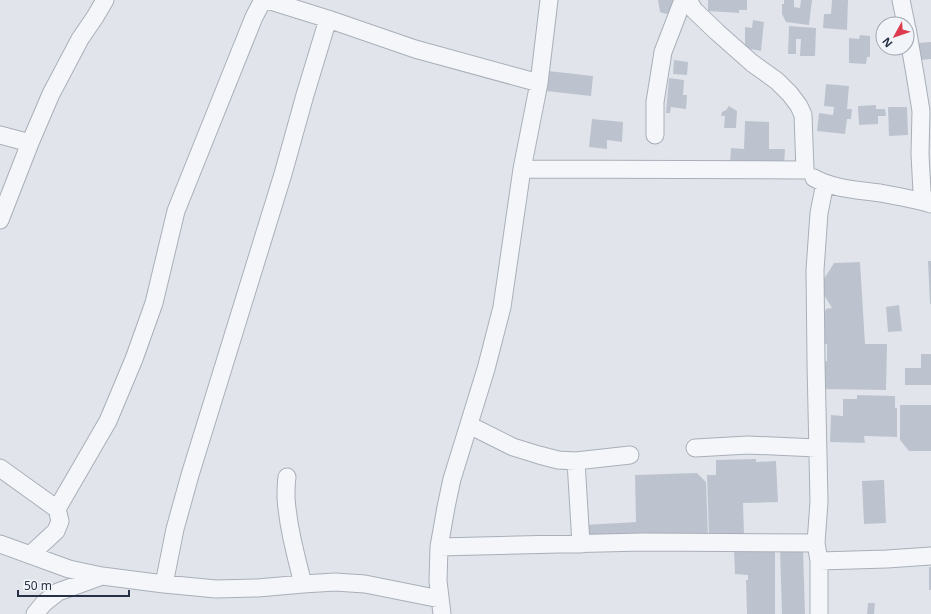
<svg xmlns="http://www.w3.org/2000/svg" width="931" height="614" viewBox="0 0 931 614" font-family="'Noto Sans',sans-serif">
  <style>
    .building { fill: #bdc3ce }
    .lines { fill: none; stroke-linecap: round; stroke-linejoin: round }
    .minor-casing { stroke: #a9afb9; stroke-width: 19 }
    .minor { stroke: #f4f6f9; stroke-width: 17 }
  </style>
  <rect width="100%" height="100%" fill="#e1e5eb"/>
  <path class="building" d="M658,0h19l-1,11 -10,3 -6,-2z
    M708,0h39v10h-8v3l-31,-2z
    M784,0h10v7l6,1 1,-8h11l-3,25 -23,-3 -4,-8v-10h2z
    M832,0h16l-1,30 -24,-2 1,-14h7z
    M753,20l11,2 -3,29 -16,-3v-21l7,1z
    M789,26l27,2 -1,28h-15l1,-17h-5v15h-8z
    M860,35l10,1v21h-3l-1,7 -17,-1v-25l10,1z
    M931,42v17l-12,1 -1,-17z
    M674,60l14,2 -1,13 -14,-1z
    M548,71l45,5 -2,20 -45,-5z
    M669,78l15,2 -1,15h4l-1,14 -15,-2 -1,6h-4z
    M826,84l23,2 -2,23h5l-1,10h-4l-2,15 -28,-3 2,-18 14,2 1,-8 -10,-1z
    M876,105v4h9l1,7h-8v8l-19,1 -1,-19z
    M729,106l8,5 -1,17h-12l1,-12h-4l1,-4 4,-2z
    M888,107h19l1,28 -19,1z
    M592,119l31,3 -1,20 -15,-2v9l-18,-2z
    M745,121l24,1v27h16l-1,17 -54,-2 1,-16 13,1z
    M928,261h3v43h-1z
    M860,262l5,82h22l-1,46 -65,-1v-26l6,-2v-17l-5,1v-25l4,-11 6,-1 -8,-13v-16l10,-16z
    M899,305l3,26 -14,1 -2,-25z
    M921,354h10v31h-26v-17h16z
    M857,395l38,1v12h2v29l-33,-1 1,7 -35,-1 1,-27 12,1v-17h14z
    M900,405h31v46h-22l-9,-11z
    M756,459v3l20,-1 2,41 -35,1 1,31 -35,1 -2,-60h9v-15z
    M697,473l9,9 2,54 -123,2 -1,-13 52,-3 -1,-47z
    M884,480l2,43 -22,1 -2,-43z
    M780,549h23l2,65h-23z
    M734,550l41,1v63h-28l-1,-34h2v-5l-13,-1z
    M929,567h2v23h-2z
    M868,603h7l-1,11h-7z"/>
  <g class="lines">
    <defs>
      <path id="minor" d="M267,0l61,19 87,30 124,34
        M901,0l5,24
        M907,28l8,46 6,37 -1,43 2,38 3,10
        M0,135l30,8
        M655,135v-33l8,-50 20,-52
        M522,169l283,1 -2,-55 -4,-9 -9,-12 -13,-13 -25,-18 -35,-31 -23,-22 -6,-10
        M814,178c19,11 45,12 66,15 17,3 34,6 51,11
        M0,220l30,-77 21,-49 29,-55 15,-22 10,-17
        M469,425l44,22 26,8 19,5 18,1 54,-6
        M695,448l53,-3 69,3
        M576,461l5,83
        M0,468l57,41 3,12 -4,10 -26,24
        M287,477c-1,7 -1,14 -1,21 2,29 10,58 17,86
        M57,509l51,-88 26,-62 20,-56 22,-92 78,-194 9,-17
        M0,544l69,25 33,7 62,8 52,5 42,-1 45,-4 32,-2 30,2 75,15
        M439,547l204,-5 173,1
        M819,561l68,-2 44,-3
        M164,584l11,-55 15,-54 93,-301 22,-79 23,-76
        M35,614l9,-11 14,-11 44,-16
        M442,614l-4,-33 1,-34 7,-40 6,-28 34,-110 16,-62 20,-138 17,-86 10,-83
        M819,614v-53l-3,-18 3,-41 -3,-140 -1,-92 4,-57 6,-30"/>
    </defs>
    <use href="#minor" class="minor-casing"/>
    <use href="#minor" class="minor"/>
  </g>
  <g transform="translate(895 36) rotate(230)"><circle r="19" fill="#f1f4f8" stroke="#a0a6b0"/>
  <path d="M0-3L7 15L0 10L-7 15Z" fill="#dc3a4f"/>
  <text y="-6" font-size="11" font-weight="bold" text-anchor="middle" fill="#273145">N</text>
  </g>
  <path d="M18 590v6h111v-6" fill="none" stroke="#273145" stroke-width="2"/>
  <text x="24" y="590" font-size="12" fill="#273145" stroke="#f1f4f8" stroke-width="3" paint-order="stroke">50 m</text>
</svg>
